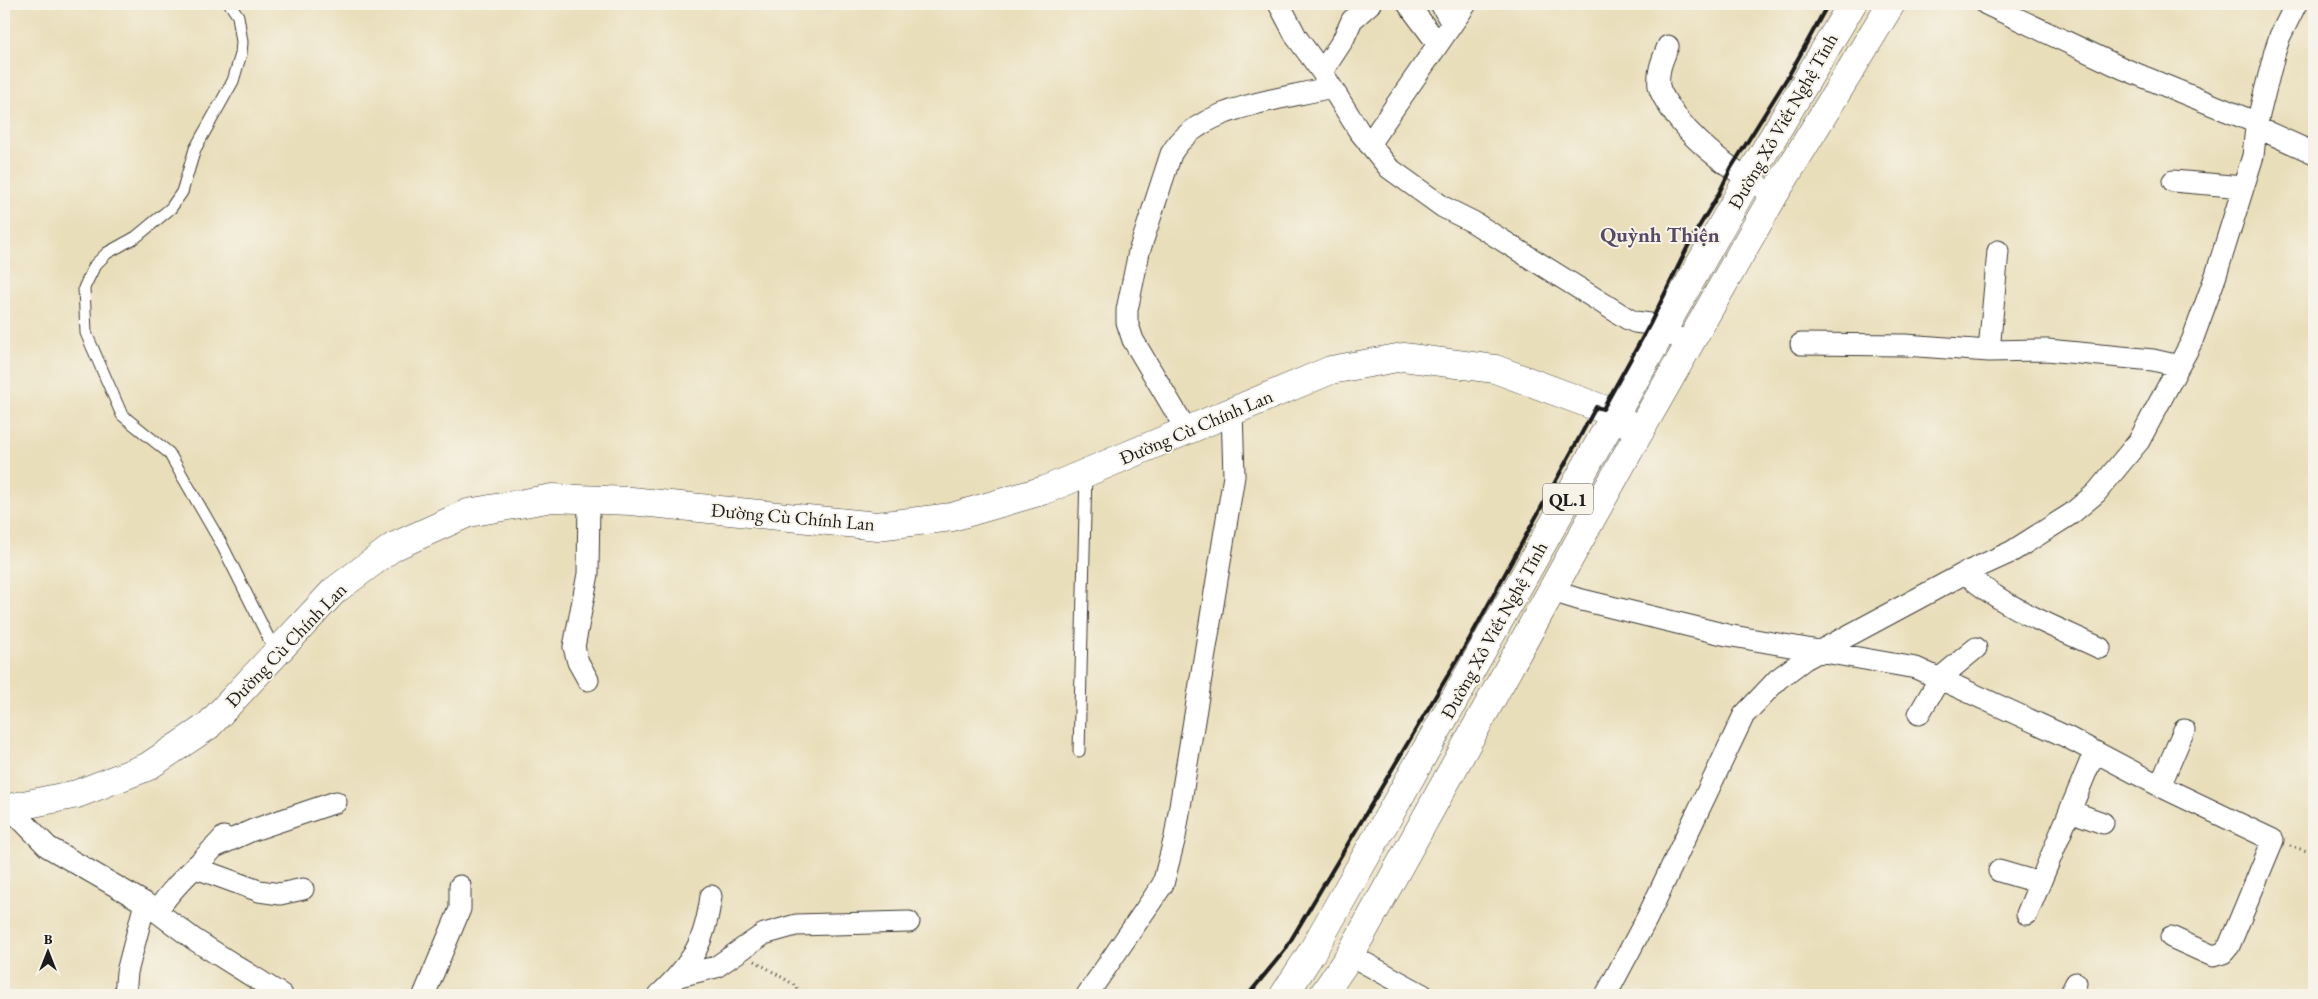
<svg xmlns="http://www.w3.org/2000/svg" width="2318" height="999" viewBox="0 0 2318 999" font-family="'EB Garamond',serif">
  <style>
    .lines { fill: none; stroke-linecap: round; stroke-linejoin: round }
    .lane-casing { stroke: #3b3934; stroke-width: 13 }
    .street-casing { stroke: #3b3934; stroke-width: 23 }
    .secondary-casing { stroke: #3b3934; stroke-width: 29 }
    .highway-casing { stroke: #3b3934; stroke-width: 29 }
    .path { stroke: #3b3934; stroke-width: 3; stroke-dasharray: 1 4; stroke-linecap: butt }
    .lane { stroke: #fff; stroke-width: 11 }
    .street { stroke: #fff; stroke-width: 21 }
    .secondary { stroke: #fff; stroke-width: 28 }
    .highway { stroke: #fff; stroke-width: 28 }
    .rail { stroke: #1c1c1c; stroke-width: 4 }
    .labels { text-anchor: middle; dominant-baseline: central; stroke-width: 4; stroke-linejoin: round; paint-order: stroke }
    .shield { fill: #f7f3e8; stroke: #5e5c59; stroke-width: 1 }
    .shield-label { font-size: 18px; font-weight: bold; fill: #1c1c1c }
    .street-label { font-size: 19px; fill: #1c1c1c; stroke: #f7f3e8 }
    .quarter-label { font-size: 21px; font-weight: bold; fill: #564a64; stroke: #f7f3e8 }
  </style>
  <rect width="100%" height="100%" fill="#f7f3e8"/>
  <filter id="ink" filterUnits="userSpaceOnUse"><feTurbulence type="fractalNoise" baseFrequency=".02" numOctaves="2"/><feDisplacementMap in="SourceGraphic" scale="10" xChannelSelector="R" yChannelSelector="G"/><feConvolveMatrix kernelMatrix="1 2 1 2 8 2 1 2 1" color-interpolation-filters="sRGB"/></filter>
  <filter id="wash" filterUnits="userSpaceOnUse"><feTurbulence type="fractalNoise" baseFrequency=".0096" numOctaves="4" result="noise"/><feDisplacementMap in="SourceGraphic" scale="20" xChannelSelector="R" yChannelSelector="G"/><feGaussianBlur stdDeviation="1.12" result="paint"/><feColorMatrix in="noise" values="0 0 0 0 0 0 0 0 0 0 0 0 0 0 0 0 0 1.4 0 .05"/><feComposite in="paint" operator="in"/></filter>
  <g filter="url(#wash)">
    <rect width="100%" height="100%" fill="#e9deba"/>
  </g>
  <g filter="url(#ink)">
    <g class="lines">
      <defs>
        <path id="lane" d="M230,4l8,12 4,26 -1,12 -8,27 -38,68 -13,43 -11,16 -35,29 -29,16 -12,12 -11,23 2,45 36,82 47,38 52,90 55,110
          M1079,751l7,-278"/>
        <path id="street" d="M1279,4l18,34 25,34 37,59 30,37 54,39 30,15 155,97 7,3 15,2 40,20
          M1408,4l30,40
          M1441,4l11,20
          M1986,4l136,64 135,55
          M1668,46c-5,13 -11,25 -9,40 1,6 5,12 8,17 25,41 67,68 107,92
          M1322,72l21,-32 9,-20 18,-16
          M2256,127l58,26
          M1369,144l97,-140
          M2173,181l70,6
          M1801,344l104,1 84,6 58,-1 106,10 26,6
          M1989,351l9,-100
          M1187,431l-54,-91 -6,-18v-12l12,-58 32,-98c28,-49 111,-54 160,-67
          M1965,573c39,35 88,53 135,75
          M1552,591l26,8 149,36 189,33 151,69 93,49 113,54 -44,106 -6,7 -10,3 -42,-19
          M588,680l-10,-18 -4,-15 14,-73 1,-74
          M1919,714l21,-36 36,-30
          M2160,786l24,-56
          M10,808l38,39 97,56 50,37 87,55
          M2070,811l33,12
          M215,847l38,-17 83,-28
          M196,868l63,23 21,3 23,-5
          M1999,871l41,12
          M157,911c18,-28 45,-49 67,-74
          M2027,914l67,-161
          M1350,955l73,40
          M679,976l37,-9 48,-33 32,-9 113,-3
          M125,995l2,-23 18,-69
          M424,995l36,-86v-23
          M659,995c34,-32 46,-53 52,-99
          M1087,995l76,-111 12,-47 59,-361 -2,-65
          M1606,995l41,-77 97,-203 34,-36 27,-20 160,-86 46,-21 60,-38 25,-21 43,-52 53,-100 24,-66 37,-119 3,-29 19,-76 5,-15 16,-32
          M2070,995l6,-12"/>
        <path id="secondary" d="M4,809l73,-15 70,-27 61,-41 126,-135 59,-44 75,-34 84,-15 79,3 246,25 75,-9 93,-27 286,-120 72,-13 92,12 108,40 37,22"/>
        <path id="highway" d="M1284,995l28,-43 436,-773 104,-175
          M1323,995l27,-40 290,-524 134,-236 117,-191"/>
      </defs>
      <use href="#lane" class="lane-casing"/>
      <use href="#street" class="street-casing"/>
      <use href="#secondary" class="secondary-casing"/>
      <use href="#highway" class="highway-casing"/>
      <path class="path" d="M2290,846l24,7
        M755,961l38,23 11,11"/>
      <use href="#lane" class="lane"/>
      <use href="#street" class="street"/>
      <use href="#secondary" class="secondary"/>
      <use href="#highway" class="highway"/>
      <path class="rail" d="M1248,995l37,-45 185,-312 126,-231 7,2 47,-85 41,-84 27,-45 13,-27 58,-93 39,-71"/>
    </g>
  </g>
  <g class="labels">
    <rect class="shield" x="1543" y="483.5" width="50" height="31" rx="4"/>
    <g class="shield-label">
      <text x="1568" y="499">QL.1</text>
    </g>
    <g class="street-label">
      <text transform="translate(1783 121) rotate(-60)">Đường Xô Viết Nghệ Tĩnh</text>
      <text transform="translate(1196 427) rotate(-23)">Đường Cù Chính Lan</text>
      <text transform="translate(793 517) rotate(5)">Đường Cù Chính Lan</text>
      <text transform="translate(1494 630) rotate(-61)">Đường Xô Viết Nghệ Tĩnh</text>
      <text transform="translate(286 645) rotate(-46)">Đường Cù Chính Lan</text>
    </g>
    <g class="quarter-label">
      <text x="1660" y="234">Quỳnh Thiện</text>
    </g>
  </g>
  <rect width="2318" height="999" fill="none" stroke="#f7f3e8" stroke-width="20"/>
  <g transform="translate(48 952)" stroke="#f7f3e8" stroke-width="4" paint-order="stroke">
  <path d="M0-4L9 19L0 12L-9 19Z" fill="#1c1c1c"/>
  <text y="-8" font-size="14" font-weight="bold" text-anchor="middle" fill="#1c1c1c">B</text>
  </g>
</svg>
